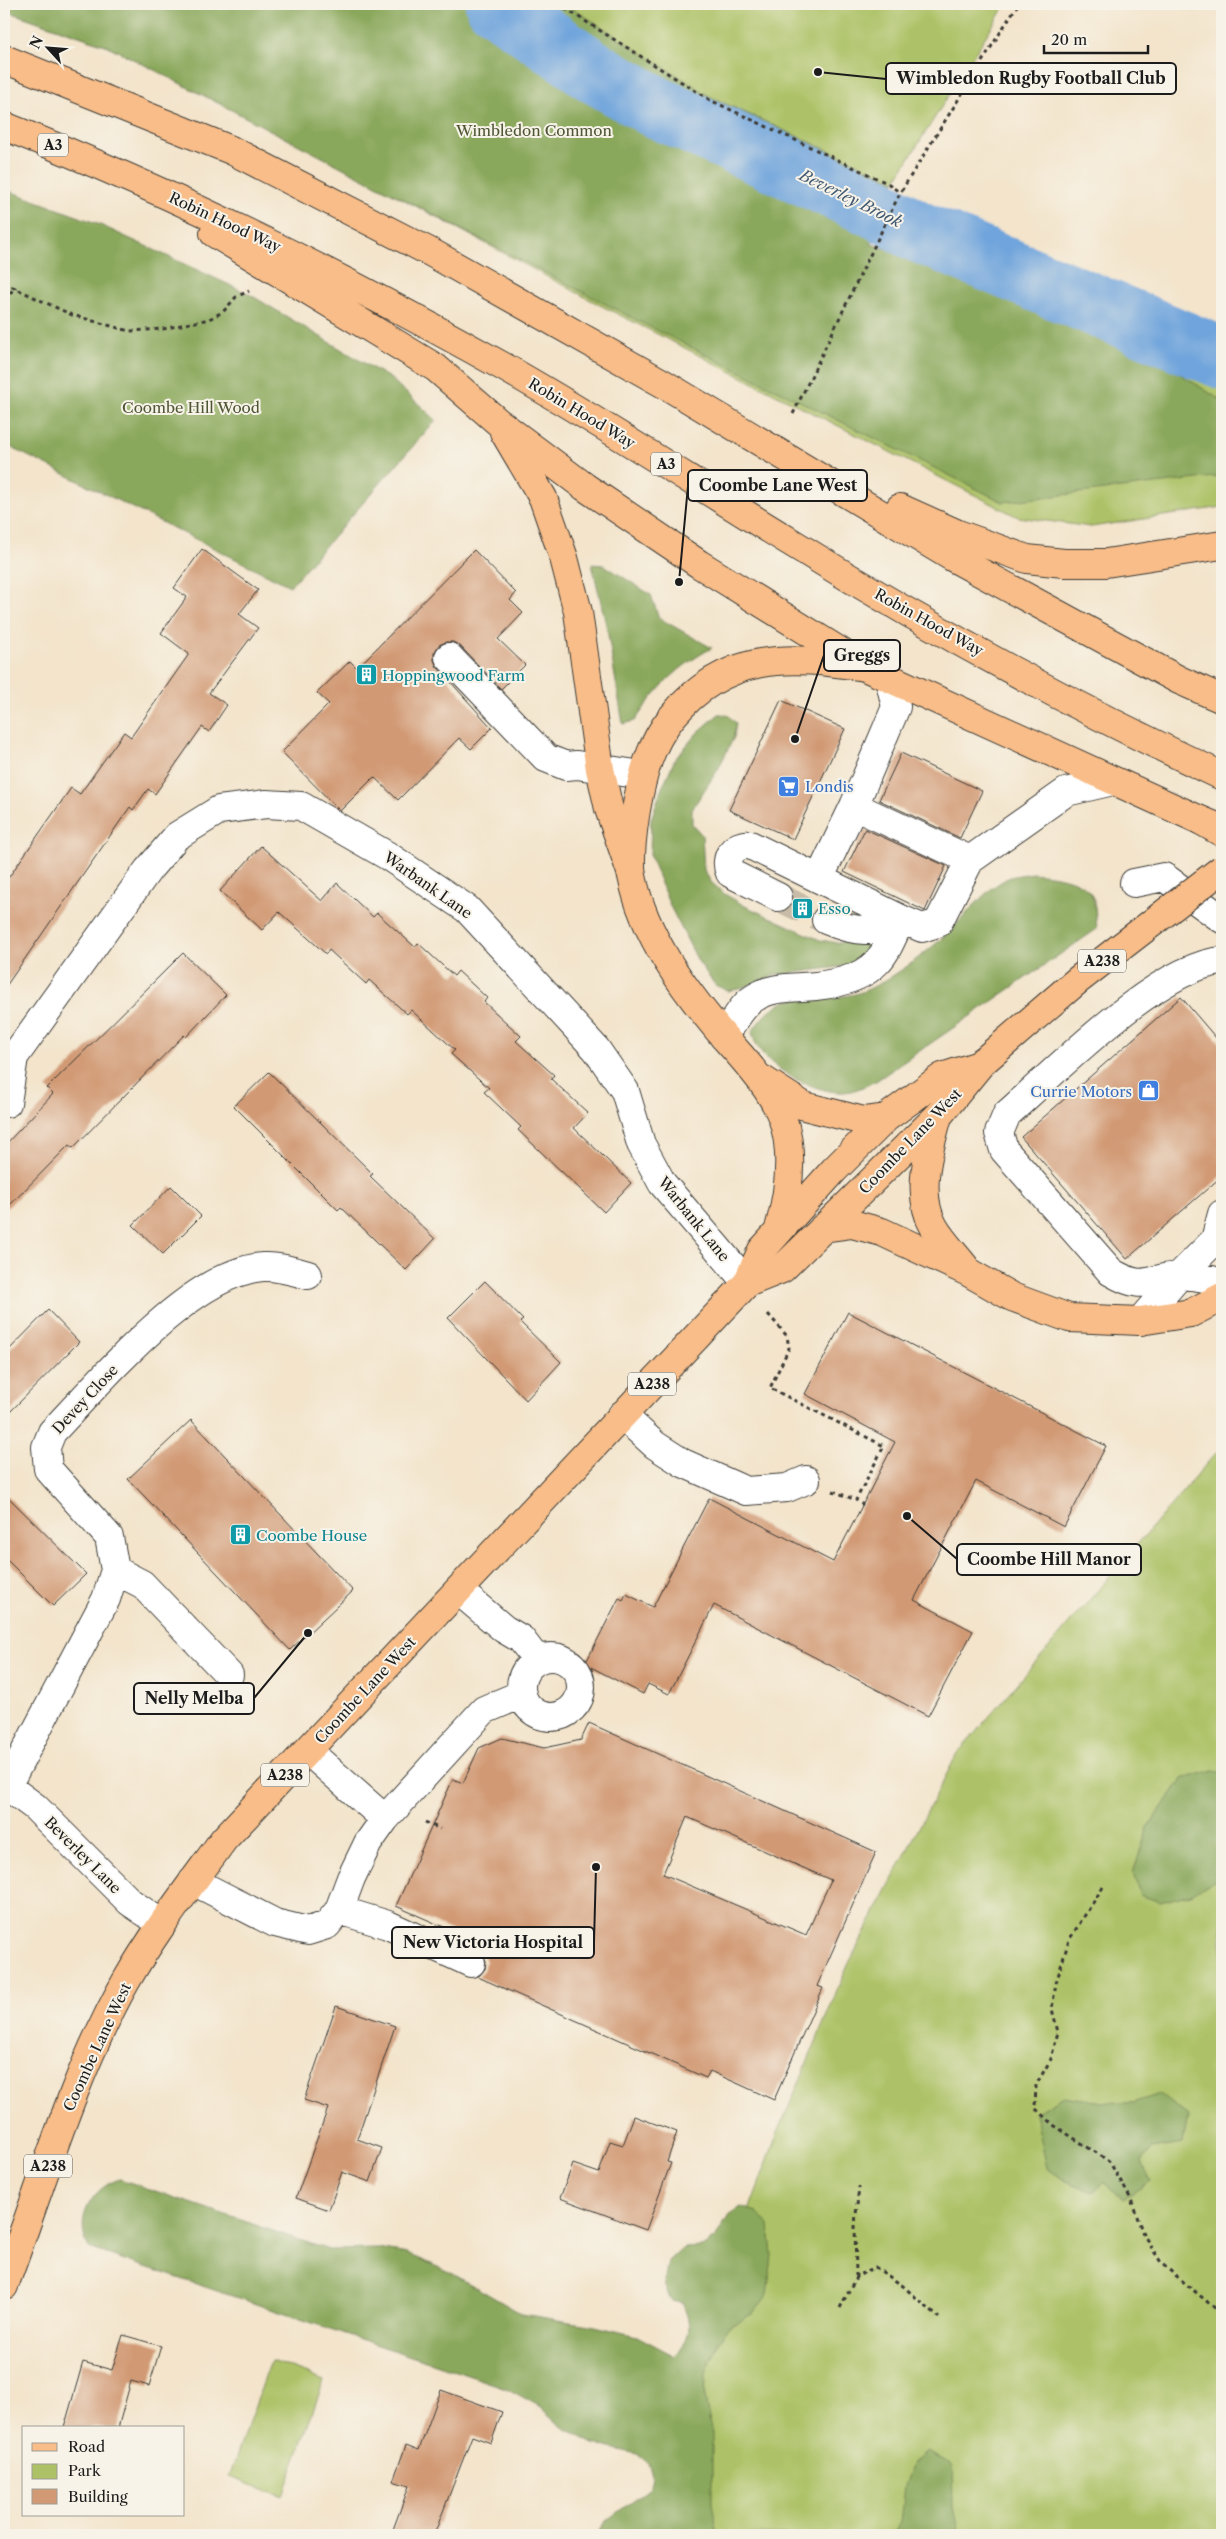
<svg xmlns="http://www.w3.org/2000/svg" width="1226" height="2539" viewBox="0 0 1226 2539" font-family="'Libre Caslon Text',serif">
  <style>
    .green { fill: #adc267; stroke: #646f42 }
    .forest { fill: #8aa85c; stroke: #53623c }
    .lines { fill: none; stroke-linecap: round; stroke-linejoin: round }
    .river { stroke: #6fa4dc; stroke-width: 62 }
    .building { fill: #d19a75; fill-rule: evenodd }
    .minor-tunnel { stroke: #c8bca8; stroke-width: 28; stroke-dasharray: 28 14; stroke-linecap: butt }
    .minor-casing { stroke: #3c3a36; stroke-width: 30 }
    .major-casing { stroke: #3c3a36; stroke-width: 30 }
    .highway-casing { stroke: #3c3a36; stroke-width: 30 }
    .path { stroke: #3c3a36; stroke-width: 3; stroke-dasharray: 4 4; stroke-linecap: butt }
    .minor { stroke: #fff; stroke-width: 28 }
    .major { stroke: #f8bd88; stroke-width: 28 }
    .highway { stroke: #f8bd88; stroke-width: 28 }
    .major-bridge-casing { stroke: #3c3a36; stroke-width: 30; stroke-linecap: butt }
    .major-bridge { stroke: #f8bd88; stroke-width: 28 }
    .labels { text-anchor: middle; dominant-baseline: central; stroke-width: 4; stroke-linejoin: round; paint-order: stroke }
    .shield { fill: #f7f3e8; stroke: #5e5c59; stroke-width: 1 }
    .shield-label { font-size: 14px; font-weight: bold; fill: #1c1c1c }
    .park-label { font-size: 15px; fill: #4f5636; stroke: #f7f3e8 }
    .street-label { font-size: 15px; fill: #1c1c1c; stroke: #f7f3e8 }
    .culture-label { font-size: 15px; fill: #0d838f; stroke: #f7f3e8; text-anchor: start }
    .shop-label { font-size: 15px; fill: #366cbe; stroke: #f7f3e8; text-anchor: start }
    .water-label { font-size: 16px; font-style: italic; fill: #415972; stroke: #f7f3e8 }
    .leader { fill: none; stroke: #1c1c1c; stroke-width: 2 }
    .callout-dot { fill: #1c1c1c; stroke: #f7f3e8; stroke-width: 2 }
    .callout { fill: #f7f3e8; stroke: #1c1c1c; stroke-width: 2 }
    .callout-label { font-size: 16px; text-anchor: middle; font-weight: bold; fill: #1c1c1c }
  </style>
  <rect width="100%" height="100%" fill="#f7f3e8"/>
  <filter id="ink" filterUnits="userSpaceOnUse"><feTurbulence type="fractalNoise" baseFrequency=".02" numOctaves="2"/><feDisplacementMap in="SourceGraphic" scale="10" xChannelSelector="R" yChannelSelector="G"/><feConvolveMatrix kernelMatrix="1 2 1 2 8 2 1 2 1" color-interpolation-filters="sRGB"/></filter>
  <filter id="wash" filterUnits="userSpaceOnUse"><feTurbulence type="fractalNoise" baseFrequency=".0096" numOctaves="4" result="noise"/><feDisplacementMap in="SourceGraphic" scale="20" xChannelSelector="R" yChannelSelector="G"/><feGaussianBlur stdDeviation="1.12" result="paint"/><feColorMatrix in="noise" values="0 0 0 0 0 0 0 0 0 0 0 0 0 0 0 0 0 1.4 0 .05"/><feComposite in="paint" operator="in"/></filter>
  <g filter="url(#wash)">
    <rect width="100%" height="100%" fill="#f3e4cb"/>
    <path class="green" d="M4,4h1002l-111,177 -24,63 351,130v133l-131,20 -73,-10 -418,-212 -268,-144 -224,-115 -104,-36z
      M1222,1450v1085h-548l7,-80 59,-220 35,-95 72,-173 110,-213 257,-299z
      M271,2361l53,19 -41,116 -54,-19z"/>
    <path class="forest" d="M4,4h562l145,93 184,84 -24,63 20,6 25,-50 271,111 -22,53 57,37v75l-219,26 -355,-176 -540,-280 -104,-36z
      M4,189l92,34 153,71 142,85 45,41 -146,166 -286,-142z
      M592,564l12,1 47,30 8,23 53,30c-34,18 -56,41 -77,73l-12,3 -16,-95z
      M719,714l9,1 8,8 -2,14 -17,34 -25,38v15l10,11 2,35 7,12 12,11 22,13 75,34 19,3 14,-5 10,2 6,5v6l-7,10 -14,5 -73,9 -36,14 -11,2 -13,-6 -17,-24 -28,-55 -20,-50 1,-37 10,-29 14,-31 22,-26z
      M1032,873c20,2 55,4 62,28 2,9 2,19 3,28l-221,152c-12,5 -23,12 -37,11 -29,-1 -82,-28 -87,-60 35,-57 74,-20 121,-45 29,-15 53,-34 77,-56 16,-16 36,-42 56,-52 7,-4 18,-4 26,-6z
      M1214,1770l8,3v103l-31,18 -31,8 -20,-7 -7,-22 15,-46 34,-48z
      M1160,2094l28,22 -5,28 -32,5 -9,13 9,19 -28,18 -19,-17 -11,10 -29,-12 -17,-12 -12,-55 28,-17 40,6 30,1z
      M120,2179l209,71 49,-1 30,5 40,17 74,43 73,12 42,10 38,20c17,-17 17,-32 7,-53l-11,-2 -7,-17 4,-22 15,-14 19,-1 14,-10 13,-22 12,-8 16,5 12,13 3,30 -5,41 -15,18 -22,11 -11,16 -13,33 -1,23 7,37v68l6,33h-121l10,-15 43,-32 2,-13 -4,-12 -11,-9 -43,-10 -33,-18 -22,-20 -33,-18 -417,-140c-16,-28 3,-61 31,-69z
      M926,2452l26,12 1,43 6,28h-67l9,-12 4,-37 8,-23z"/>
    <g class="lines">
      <path class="river" d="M496,4l100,69 58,33 223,102 40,23 305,127"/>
    </g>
    <g id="blocks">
      <path class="building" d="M202,549l56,41 -19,24 19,14 -49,65 18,12 -18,27 -7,-5 -47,67 -7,-5 -15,21 -3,-3 -126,182v-105l67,-96 9,6 44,-62 7,5 58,-83 -28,-21 26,-36 -13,-9z
        M474,550l42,43 -6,7 13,13 -25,26 27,26 -24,24 -41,-43 -7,-4h-7l-7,3 -5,8v7l3,7 55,61 -21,21 -12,-11 -61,62 -24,-23 -34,34 -58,-59 47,-48 -12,-11 33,-32 7,7z
        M781,700l64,29 -52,110 -64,-29z
        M901,753l81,38 -22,47 -81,-38z
        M865,829l81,37 -21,45 -81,-39z
        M261,846l61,55 15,-18 36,34 4,-4 38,34 3,-4 36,33 4,-5 29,27 -3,4 37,34 -5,5 38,34 -3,4 37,34 -14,15 57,55 -27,29 -86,-82 3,-3 -37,-35 5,-4 -38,-34 4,-4 -44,-40 -4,4 -38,-34 -3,4 -37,-34 -3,4 -47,-42 -17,18 -42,-39z
        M183,953l43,42 -40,42 -2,-2 -111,113 -4,-3 -65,66v-65l49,-52 -6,-6z
        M1181,997l41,48v131l-95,83 -106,-122z
        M269,1072l104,102 -3,2 65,63 -29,31 -65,-63 -3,3 -104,-104z
        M171,1186l30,30 -38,38 -30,-29z
        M485,1281l38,39 -3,2 41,40 -35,38 -78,-82z
        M48,1310l31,32 -75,76v-63z
        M848,1312l258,134 -42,81 -88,-46 -62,119 59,31 -45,85 -214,-111 -45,89 -21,-10 -5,10 -58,-30 34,-66 4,2 3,-6 27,13 56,-109 124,64 62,-120 -90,-48z
        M191,1420l162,171 -63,59 -162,-171z
        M4,1493l82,81 -33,32 -49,-49z
        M589,1723l287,129 -59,134 6,2 -49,112 -64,-29 -4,7 -228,-101 7,-8 1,-8 -4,-9 3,-7 -89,-39 57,-127 10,4 16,-35 23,-10 42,10 37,-8zM687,1817l144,63 -25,55 -143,-61z
        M336,2006l59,20 -38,113 25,9 -12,34 -28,-10 -13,38 -33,-12 32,-90 -24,-8z
        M634,2116l43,16 -10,30 4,1 -25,67 -86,-32 13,-34 26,9 11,-32 13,4z
        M123,2335l38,11 -12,40 -18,-5 -13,47h-54l19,-66 29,8z
        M441,2390l61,22 -11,31 -19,-7 -38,99h-43l18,-49 -16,-5 13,-36 13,5z"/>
    </g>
  </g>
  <g filter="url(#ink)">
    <use href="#blocks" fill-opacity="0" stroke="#3c3a36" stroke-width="1"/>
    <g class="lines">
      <path class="minor-tunnel" d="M778,897l48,23"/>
      <defs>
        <path id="minor" d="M449,657l97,101 20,8 11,-1 65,10
          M854,806l116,54 96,-68 47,-11
          M819,879l35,-73 42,-99 -7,-29
          M1134,883l30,-6 58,42
          M778,897l-48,-24c-7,-15 4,-30 20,-28l151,74c-29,15 -45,14 -75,1
          M1222,961c-64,5 -166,110 -215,153l-8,19 5,17 107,122c36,21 36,5 70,4 15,-1 27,2 41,8
          M724,1037c9,-13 17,-31 30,-39 15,-10 31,-10 48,-11 24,-1 57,-6 75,-25 11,-11 17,-29 24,-43l21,9 16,-5 32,-63
          M7,1103l7,-46 134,-187 29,-34 42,-26 47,-6 35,2 87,50 79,53 129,140 29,42 16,53 21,39 85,100
          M1140,1321l39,-45 36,-36 7,-26
          M622,1415l33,30 28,18 63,28 41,-3 19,-8
          M115,1570l27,14 87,91
          M459,1591l45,38 17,10 16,21
          M521 1687a30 30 0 1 1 60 0a30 30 0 1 1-60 0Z
          M308,1751l77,68
          M4,1784l31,23 95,95 32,22
          M7,1786l99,-187 9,-29 -6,-33 -61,-68 -2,-22 6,-15c48,-50 139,-160 211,-165 15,-1 30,4 45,8
          M193,1881l82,42 33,8 19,-6 12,-15 12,-32 17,-35 17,-24 99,-109 38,-16
          M339,1910l49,15 83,38"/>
        <path id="major" d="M762,1079l42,27 60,15 22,-3
          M938,1116c-9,34 -23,78 -4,111 8,14 21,27 31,40
          M823,1228l29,-4 30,8 86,40 44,25 57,21 71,3 51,-8 31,-16
          M779,1229c10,-36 16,-76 3,-112 -12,-30 -36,-55 -57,-79 -39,-46 -81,-101 -93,-162 -3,-17 1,-49 4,-66 6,-34 14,-66 36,-93 53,-65 117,-62 193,-50l335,153 21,12
          M747,1283l35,-14 157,-154 44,-54
          M4,2286c38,-101 68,-208 121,-303 29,-51 65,-97 99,-144l523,-556 15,-33 72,-80 52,-52 56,-41 37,-12"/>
        <path id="highway" d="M4,59l227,91 201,103 232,131 288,173 227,123 43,19
          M4,126c173,68 338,150 500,241 97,55 190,116 285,174 138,86 286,166 433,235
          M214,233l222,135 62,54 87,65 114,77 166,103
          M504,432l39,66 21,60 14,54 22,157 9,40 23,66
          M900,508l58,26 69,25 37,4h42l116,-18
          M1200,820l22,9"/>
      </defs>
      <use href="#minor" class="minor-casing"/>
      <use href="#major" class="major-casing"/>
      <use href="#highway" class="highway-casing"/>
      <path class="path" d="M558,4l152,96 179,84 11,9
        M4,283l68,32 57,16 34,-2 46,-10 14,-7 13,-15 13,-6
        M4,299l12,-12
        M793,414l107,-221 118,-189
        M768,1314l19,22 2,12 -19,40 114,58 -28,54 7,5
        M833,1491l23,9
        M425,1822l15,7
        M1103,1887l-34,53 -13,43 -4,26 6,23 -7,27 -15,26 -1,23 17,16 57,37 22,38 12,35 19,30 60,50
        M856,2277l-1,-53 4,-37
        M840,2308l16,-31 19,-10 28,19 36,32"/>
      <use href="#minor" class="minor"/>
      <use href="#major" class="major"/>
      <use href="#highway" class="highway"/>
      <defs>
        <path id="major-bridge" d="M986,1059l92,-79 144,-111"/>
      </defs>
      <use href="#major-bridge" class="major-bridge-casing"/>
      <use href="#major-bridge" class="major-bridge"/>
    </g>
  </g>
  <defs>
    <symbol id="building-square" viewBox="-11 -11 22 22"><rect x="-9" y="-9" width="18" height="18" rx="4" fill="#0f9aa8" stroke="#f7f3e8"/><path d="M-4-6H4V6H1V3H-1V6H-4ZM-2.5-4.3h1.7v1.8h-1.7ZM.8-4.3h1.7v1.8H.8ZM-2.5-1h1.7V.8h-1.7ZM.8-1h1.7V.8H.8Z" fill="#fff"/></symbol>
    <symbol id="supermarket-square" viewBox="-11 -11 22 22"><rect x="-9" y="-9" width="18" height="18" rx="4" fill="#3f7fe0" stroke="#f7f3e8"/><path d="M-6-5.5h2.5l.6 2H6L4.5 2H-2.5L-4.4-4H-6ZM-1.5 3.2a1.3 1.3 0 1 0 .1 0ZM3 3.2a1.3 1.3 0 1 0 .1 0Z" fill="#fff"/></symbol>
    <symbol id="shop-square" viewBox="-11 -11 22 22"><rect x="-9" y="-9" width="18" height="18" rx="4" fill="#3f7fe0" stroke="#f7f3e8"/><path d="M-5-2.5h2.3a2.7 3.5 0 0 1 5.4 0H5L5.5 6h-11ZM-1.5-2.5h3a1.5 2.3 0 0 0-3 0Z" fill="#fff"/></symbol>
  </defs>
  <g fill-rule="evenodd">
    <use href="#building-square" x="354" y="662" width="25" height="25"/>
    <use href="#supermarket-square" x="776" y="774" width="25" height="25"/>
    <use href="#building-square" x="790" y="896" width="25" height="25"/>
    <use href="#shop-square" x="1136" y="1078" width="25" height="25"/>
    <use href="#building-square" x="228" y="1522" width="25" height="25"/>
  </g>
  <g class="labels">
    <g class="shield">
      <rect x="38" y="133.5" width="30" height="23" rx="4"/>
      <rect x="651" y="452.5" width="30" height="23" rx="4"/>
      <rect x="1078" y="949.5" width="48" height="23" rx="4"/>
      <rect x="628" y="1372.5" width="48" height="23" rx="4"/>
      <rect x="261" y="1763.5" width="48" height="23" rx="4"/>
      <rect x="24" y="2154.5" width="48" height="23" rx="4"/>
    </g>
    <g class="shield-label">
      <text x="53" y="145">A3</text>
      <text x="666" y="464">A3</text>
      <text x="1102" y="961">A238</text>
      <text x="652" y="1384">A238</text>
      <text x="285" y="1775">A238</text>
      <text x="48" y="2166">A238</text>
    </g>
    <g class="park-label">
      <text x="534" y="130">Wimbledon Common</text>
      <text x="191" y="407">Coombe Hill Wood</text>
    </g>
    <g class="street-label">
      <text transform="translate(225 222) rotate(25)">Robin Hood Way</text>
      <text transform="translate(582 413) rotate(31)">Robin Hood Way</text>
      <text transform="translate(929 622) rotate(29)">Robin Hood Way</text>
      <text transform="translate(428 885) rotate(35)">Warbank Lane</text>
      <text transform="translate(910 1141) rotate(-46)">Coombe Lane West</text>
      <text transform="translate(694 1219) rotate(51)">Warbank Lane</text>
      <text transform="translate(85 1399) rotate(-47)">Devey Close</text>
      <text transform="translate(365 1690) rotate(-47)">Coombe Lane West</text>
      <text transform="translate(83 1855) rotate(45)">Beverley Lane</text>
      <text transform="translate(97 2047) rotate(-65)">Coombe Lane West</text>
    </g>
    <g class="culture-label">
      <text x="382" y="675">Hoppingwood Farm</text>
      <text x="818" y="908">Esso</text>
      <text x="256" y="1535">Coombe House</text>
    </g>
    <g class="shop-label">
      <text x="805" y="786">Londis</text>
      <text x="1132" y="1091" text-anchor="end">Currie Motors</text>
    </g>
    <g class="water-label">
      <text transform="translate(851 198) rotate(26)">Beverley Brook</text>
    </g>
  </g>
  <path class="leader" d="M818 72L886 79M679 582L688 486M795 739L824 655M907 1516L957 1559M308 1633L254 1698M596 1867L594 1942"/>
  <g class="callout-dot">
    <circle cx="818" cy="72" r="5"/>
    <circle cx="679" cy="582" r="5"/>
    <circle cx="795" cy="739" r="5"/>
    <circle cx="907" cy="1516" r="5"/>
    <circle cx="308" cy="1633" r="5"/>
    <circle cx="596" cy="1867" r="5"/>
  </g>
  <g class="callout">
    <rect x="886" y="63" width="290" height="31" rx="5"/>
    <rect x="688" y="470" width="179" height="31" rx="5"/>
    <rect x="824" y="640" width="76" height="31" rx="5"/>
    <rect x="957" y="1544" width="184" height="31" rx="5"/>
    <rect x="134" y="1683" width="120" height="31" rx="5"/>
    <rect x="392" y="1927" width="202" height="31" rx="5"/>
  </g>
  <g class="callout-label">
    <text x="1031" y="84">Wimbledon Rugby Football Club</text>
    <text x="778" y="491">Coombe Lane West</text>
    <text x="862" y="661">Greggs</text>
    <text x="1049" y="1565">Coombe Hill Manor</text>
    <text x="194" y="1704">Nelly Melba</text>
    <text x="493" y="1948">New Victoria Hospital</text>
  </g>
  <rect width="1226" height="2539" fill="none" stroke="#f7f3e8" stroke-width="20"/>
  <rect x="22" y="2426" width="162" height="90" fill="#f7f3e8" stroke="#9f9d96"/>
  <rect x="32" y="2443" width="25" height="8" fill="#f8bd88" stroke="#9f9d96"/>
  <text x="68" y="2452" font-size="15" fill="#1c1c1c">Road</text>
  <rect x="32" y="2464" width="25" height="15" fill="#adc267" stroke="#9f9d96"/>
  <text x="68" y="2476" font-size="15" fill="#1c1c1c">Park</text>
  <rect x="32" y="2489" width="25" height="15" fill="#d19a75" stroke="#9f9d96"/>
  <text x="68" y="2502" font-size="15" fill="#1c1c1c">Building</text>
  <g transform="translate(48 48) rotate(296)" stroke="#f7f3e8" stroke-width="4" paint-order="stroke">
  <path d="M0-4L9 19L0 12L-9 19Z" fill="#1c1c1c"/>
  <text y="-8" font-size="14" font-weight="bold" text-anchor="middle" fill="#1c1c1c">N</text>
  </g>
  <path d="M1044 45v8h104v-8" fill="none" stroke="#1c1c1c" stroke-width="2.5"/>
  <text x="1051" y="45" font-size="15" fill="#1c1c1c" stroke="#f7f3e8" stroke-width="4" paint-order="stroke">20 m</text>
</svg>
